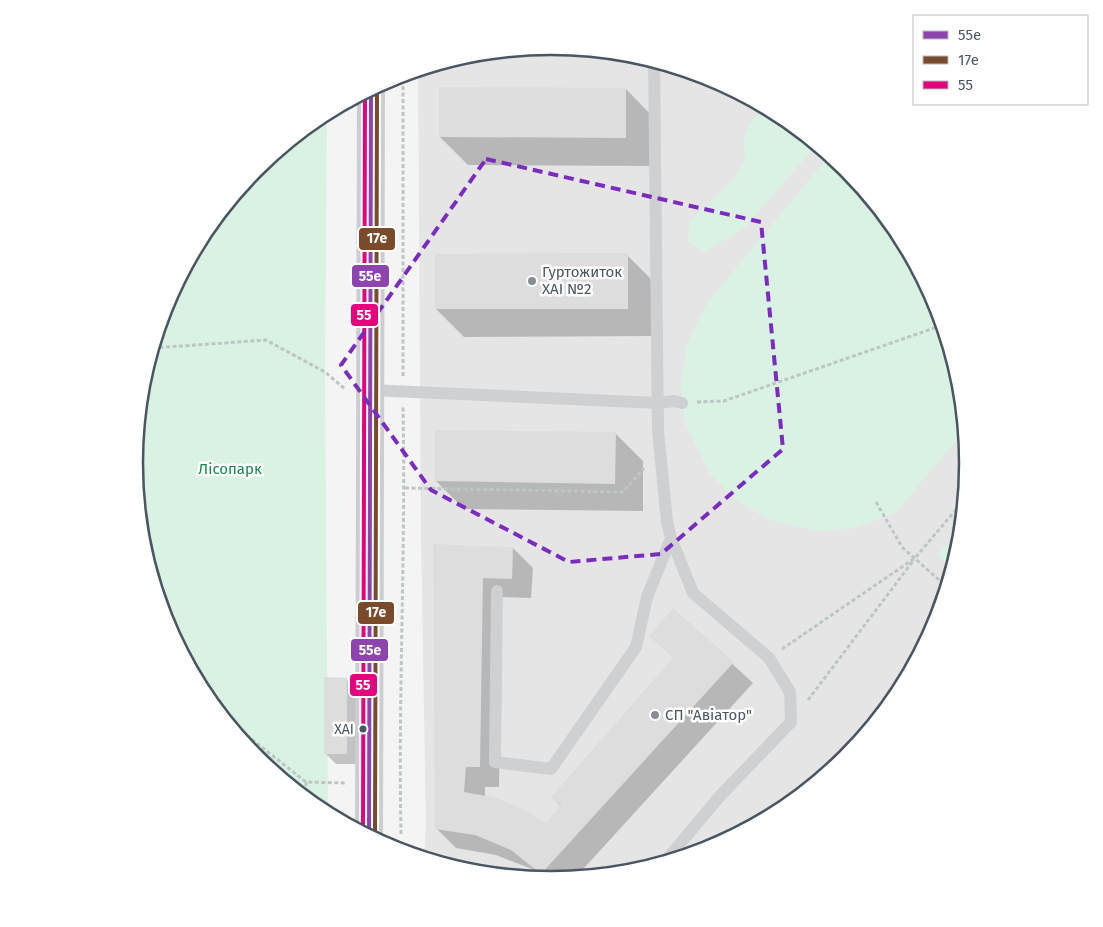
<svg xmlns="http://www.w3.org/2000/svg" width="1103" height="927" viewBox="0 0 1103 927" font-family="'Fira Sans',sans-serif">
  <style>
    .education { fill: #e6e5e6 }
    .green { fill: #d9f2e3 }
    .shadow { fill: #0003 }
    .building { fill: #ddddde }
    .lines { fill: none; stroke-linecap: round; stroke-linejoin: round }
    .path { stroke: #bcc7c4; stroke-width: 3; stroke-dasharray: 4 2.5; stroke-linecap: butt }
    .service { stroke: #ced0d2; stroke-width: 12 }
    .primary { stroke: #caced1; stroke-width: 28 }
    .bus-1-casing { stroke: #fff; stroke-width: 8 }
    .bus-2-casing { stroke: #fff; stroke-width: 8 }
    .bus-3-casing { stroke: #fff; stroke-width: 8 }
    .bus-1 { stroke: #8e44ad; stroke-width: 4 }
    .bus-2 { stroke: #7a4b2a; stroke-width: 4 }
    .bus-3 { stroke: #e5007d; stroke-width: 4 }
    .marked { fill: none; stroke: #7b2cbf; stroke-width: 4; stroke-dasharray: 10 6; stroke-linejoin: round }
    .poi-dot { fill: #868d94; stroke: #fff; stroke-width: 2 }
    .bus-dot { fill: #4a5661; stroke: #fff; stroke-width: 2 }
    .labels { text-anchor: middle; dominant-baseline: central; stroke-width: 5; stroke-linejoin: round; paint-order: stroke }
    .bus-label { font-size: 14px; fill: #4a5661; stroke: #fff; text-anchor: end }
    .poi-label { font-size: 15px; fill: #4a5661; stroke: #fff; text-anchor: start }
    .park-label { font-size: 15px; fill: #17864f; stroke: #fff }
    .rim { fill: none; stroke: #4a5661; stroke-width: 2.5 }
    .line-badge { stroke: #fff; stroke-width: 2 }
    .badge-label { font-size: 14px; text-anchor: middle; font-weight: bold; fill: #fff }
  </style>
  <rect width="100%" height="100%" fill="#f4f4f4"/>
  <path class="education" d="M552,46l81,8 78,24 73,39 63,52 52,63 38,72 24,78 8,82 -8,81 -24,78 -39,73 -52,63 -63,52 -72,38 -78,24 -82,8 -81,-8 -46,-14 2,-32 -5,-290 -3,-467 52,-16z"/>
  <path class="green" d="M767,108l17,9 33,27 -72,83 -40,25 -17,-10 2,-21 44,-42 11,-20 -1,-22 8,-17z
    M327,113l-2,259 3,443 -9,-5 -63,-52 -52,-63 -38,-72 -24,-78 -8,-82 8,-81 24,-78 39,-73 52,-63 63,-52z
    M830,155l17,14 52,63 38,72 24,78 4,48 -69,82 -40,16 -39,3 -48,-11 -34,-21 -26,-26 -24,-50 -3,-20 -1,-19 5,-38 21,-43z
    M963,526l-2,19 -7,23 -16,-13z"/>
  <path class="shadow" d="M626,89l28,29v48l-186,-1 -28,-28z
    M627,255l28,28 1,53 -192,1 -28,-28z
    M615,433l28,28v50l-179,-2 -28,-28z
    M435,545l78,3 20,20 -2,30 -29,-1 -3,190h-14v10l61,28 15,-19 -9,-9 122,-139 -1,-49 80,74 -178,195 -29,2 -14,-11 -36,-14 -40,-7 -20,-20z
    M346,679l10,10 1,75h-21l-10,-10z"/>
  <path class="building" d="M439,87l187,1v50l-187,-1z
    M628,253v56h-193v-55z
    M435,430l181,2 -1,52 -180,-3z
    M433,544l80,3 -1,32 -29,-1 -3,189h-14l-2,25 33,6 28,12 21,13 15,-18 -10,-8 122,-139 -24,-22 24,-28 61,54 -193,212 -30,-24 -36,-15 -40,-6z
    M324,677l23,1v76h-23z"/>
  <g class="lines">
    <path class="path" d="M153,348l113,-8 59,32 20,17
      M403,376v-301
      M697,402l27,-1 219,-76
      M405,488l218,4 21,-24
      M876,502l26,45 46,41
      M782,649l133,-91 50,-59
      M808,700l105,-139
      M221,715l85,67 40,1
      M306,799v-17
      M401,834c-3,-142 5,-284 2,-427"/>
    <path class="service" d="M512,50l51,-3
      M654,61l4,370 9,91 4,16 22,55 76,65 21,34 1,30 -71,74 -57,68
      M370,390l288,13 16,-2 8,2
      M497,591l-2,171 56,7 85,-122 11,-50 24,-59
      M400,851l6,2"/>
    <path class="primary" d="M369,837l2,-748"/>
    <defs>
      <path id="bus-1" d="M369,837l2,-748"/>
      <path id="bus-2" d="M375,837l2,-748"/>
      <path id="bus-3" d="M363,833l2,-740"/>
    </defs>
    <use href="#bus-1" class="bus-1-casing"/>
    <use href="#bus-2" class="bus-2-casing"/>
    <use href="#bus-3" class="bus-3-casing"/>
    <use href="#bus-1" class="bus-1"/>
    <use href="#bus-2" class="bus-2"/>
    <use href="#bus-3" class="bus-3"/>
  </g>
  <path class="marked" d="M486,159l275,63 22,227 -122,105 -92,8 -138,-72 -90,-125z"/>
  <g class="poi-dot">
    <circle cx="532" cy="281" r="5"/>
    <circle cx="655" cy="715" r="5"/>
  </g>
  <circle class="bus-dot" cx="363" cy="729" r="4.5"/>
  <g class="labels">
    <g class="bus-label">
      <text x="354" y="729">ХАІ</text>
    </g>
    <g class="poi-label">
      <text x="542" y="272">Гуртожиток<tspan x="542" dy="17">ХАІ №2</tspan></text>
      <text x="665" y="715">СП "Авіатор"</text>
    </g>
    <g class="park-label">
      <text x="230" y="469">Лісопарк</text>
    </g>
  </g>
  <path d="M0 0H1103V927H0ZM143 463a408 408 0 1 1 816 0a408 408 0 1 1-816 0Z" fill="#fff" fill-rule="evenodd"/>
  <path class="rim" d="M143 463a408 408 0 1 1 816 0a408 408 0 1 1-816 0Z"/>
  <g class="line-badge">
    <rect x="358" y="227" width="38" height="24" rx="5" fill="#7a4b2a"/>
    <rect x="351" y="264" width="39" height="24" rx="5" fill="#8e44ad"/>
    <rect x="350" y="303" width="29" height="24" rx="5" fill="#e5007d"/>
    <rect x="357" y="601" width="38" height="24" rx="5" fill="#7a4b2a"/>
    <rect x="350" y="638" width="39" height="24" rx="5" fill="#8e44ad"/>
    <rect x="349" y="673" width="29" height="24" rx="5" fill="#e5007d"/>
  </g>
  <g class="badge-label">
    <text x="377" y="243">17е</text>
    <text x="370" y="281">55е</text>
    <text x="364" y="320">55</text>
    <text x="376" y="617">17е</text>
    <text x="370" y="655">55е</text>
    <text x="363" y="690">55</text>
  </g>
  <rect x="913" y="15" width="175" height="90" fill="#ffffff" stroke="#b7bbc0"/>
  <rect x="923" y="31" width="25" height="8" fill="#8e44ad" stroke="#b7bbc0"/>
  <text x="958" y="40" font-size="15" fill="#4a5661">55е</text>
  <rect x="923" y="56" width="25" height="8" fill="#7a4b2a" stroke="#b7bbc0"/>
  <text x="958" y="65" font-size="15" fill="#4a5661">17е</text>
  <rect x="923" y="81" width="25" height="8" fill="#e5007d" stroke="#b7bbc0"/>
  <text x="958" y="90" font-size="15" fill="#4a5661">55</text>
</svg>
